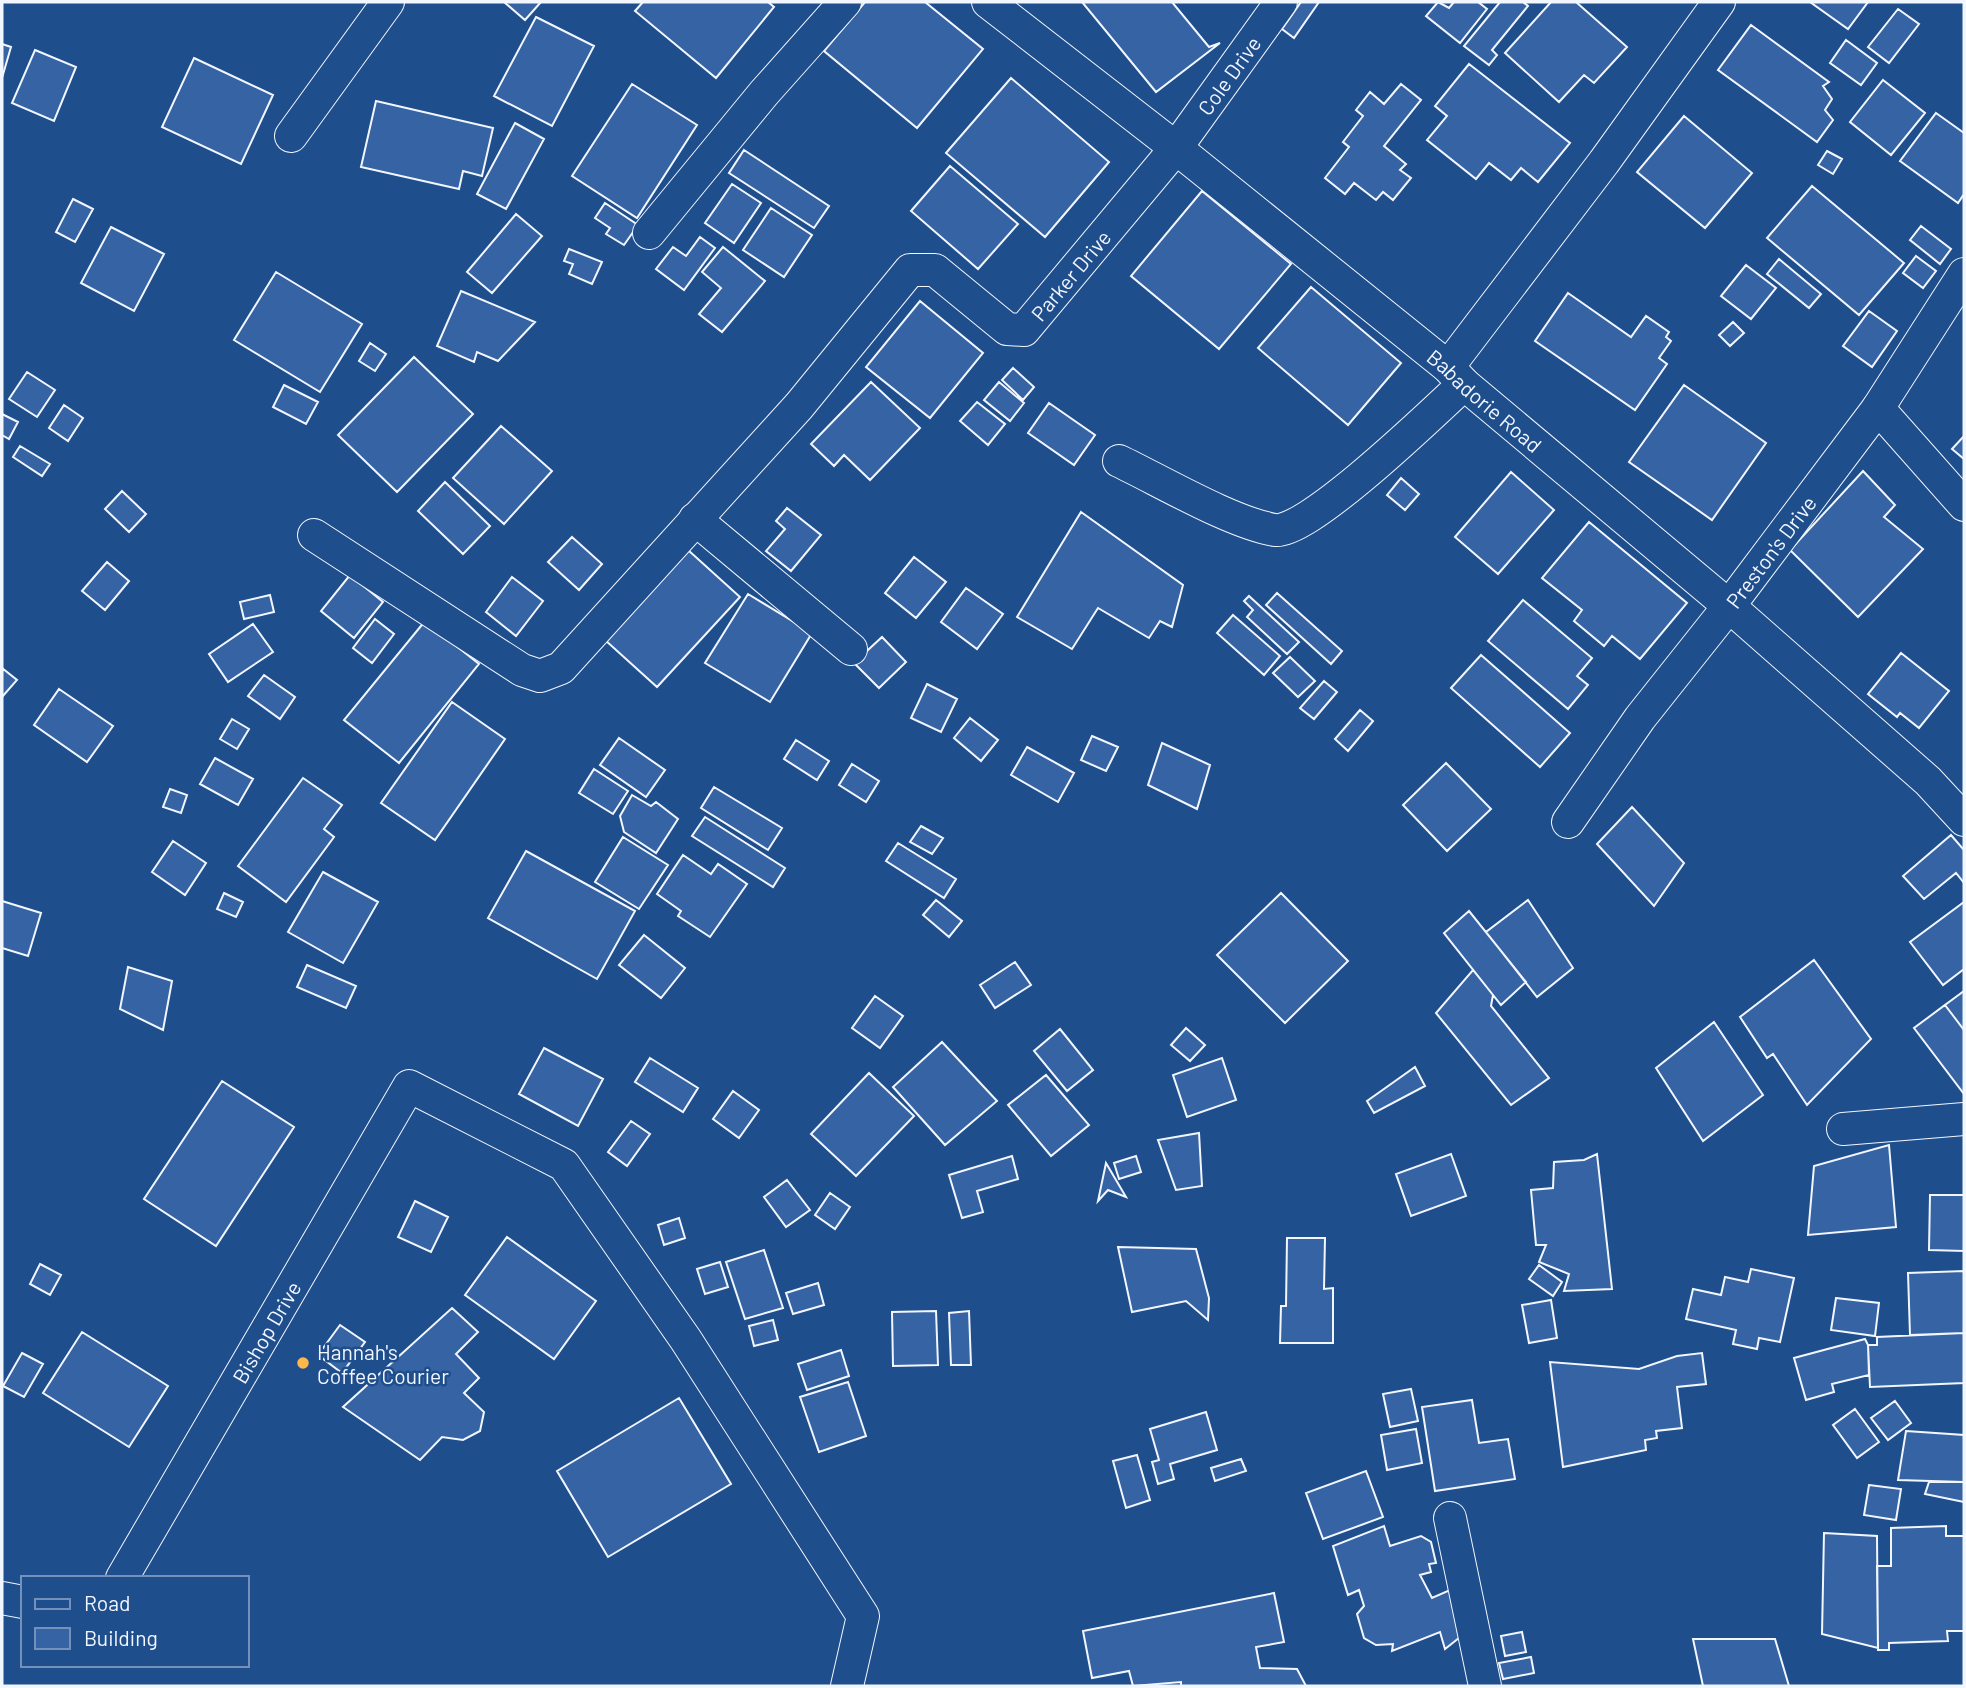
<svg xmlns="http://www.w3.org/2000/svg" width="1966" height="1688" viewBox="0 0 1966 1688" font-family="Barlow,sans-serif">
  <style>
    .building { fill: #3563a3; stroke: #f2f6ff; stroke-width: 2 }
    .lines { fill: none; stroke-linecap: round; stroke-linejoin: round }
    .street-casing { stroke: #f2f6ff; stroke-width: 34 }
    .street { stroke: #1f4e8c; stroke-width: 32 }
    .poi-dot { fill: #ffb74d; stroke: #1f4e8c; stroke-width: 2.5 }
    .labels { text-anchor: middle; dominant-baseline: central; stroke-width: 5; stroke-linejoin: round; paint-order: stroke }
    .street-label { font-size: 21px; fill: #f2f6ff; stroke: #1f4e8c }
    .poi-label { font-size: 21px; fill: #f2f6ff; stroke: #1f4e8c; text-anchor: start }
  </style>
  <rect width="100%" height="100%" fill="#1f4e8c"/>
  <path class="building" d="M504,2h37l-16,18z
    M643,2h125l6,5 -58,71 -81,-67z
    M865,2h60l58,47 -66,79 -93,-77z
    M1082,2h90l37,45 11,-4 -64,49z
    M1301,2h18l-25,36 -12,-9z
    M1438,2l11,6 5,-6h24l9,7 -27,34 -34,-27z
    M1500,2h23l5,4 -36,44 5,5 -8,10 -25,-19z
    M1551,2h25l51,45 -33,36 -10,-8 -25,27 -54,-49z
    M1810,2h58l-20,27z
    M1898,9l21,15 -30,39 -21,-16z
    M536,17l58,29 -42,80 -58,-30z
    M1751,25l78,57 -6,4 9,13 -7,11 8,10 -16,22 -99,-72z
    M1846,40l31,23 -16,22 -31,-22z
    M2,44l9,3 -9,31z
    M35,50l41,17 -22,54 -42,-18z
    M194,58l79,37 -32,69 -79,-37z
    M1469,64l101,79 -32,39 -17,-14 -10,12 -22,-17 -13,16 -49,-39 20,-24 -12,-10z
    M1011,78l98,84 -64,75 -99,-84z
    M1883,80l42,33 -34,42 -41,-33z
    M632,84l65,41 -60,93 -65,-42z
    M1401,84l20,16 -37,46 22,18 -6,6 11,8 -18,22 -10,-8 -7,8 -22,-17 -9,11 -20,-16 24,-31 -6,-5 20,-26 -7,-6 14,-18 14,12z
    M376,101l117,27 -11,48 -19,-5 -4,18 -98,-22z
    M1936,113l28,20v61l-6,9 -58,-42z
    M1684,116l68,57 -47,55 -68,-56z
    M515,123l29,16 -38,70 -29,-15z
    M744,150l85,56 -15,22 -85,-55z
    M1827,151l15,8 -9,15 -15,-9z
    M950,166l68,58 -40,45 -67,-58z
    M732,184l29,19 -27,40 -29,-20z
    M1812,186l92,77 -45,52 -92,-77z
    M1202,191l89,73 -72,85 -88,-73z
    M73,199l20,10 -18,33 -19,-10z
    M605,203l33,22 -14,20 -18,-11 4,-6 -15,-10z
    M771,208l41,27 -28,42 -41,-27z
    M516,214l26,22 -50,57 -25,-21z
    M1921,226l30,23 -11,15 -30,-24z
    M111,227l53,27 -30,57 -53,-28z
    M700,237l15,11 -31,42 -28,-21 17,-22 13,9z
    M723,247l42,34 -43,51 -23,-18 22,-26 -19,-16z
    M569,249l33,13 -10,22 -23,-10 4,-10 -9,-3z
    M1916,256l20,15 -13,17 -20,-15z
    M1779,259l42,35 -12,14 -42,-34z
    M1746,265l30,23 -25,31 -30,-23z
    M276,272l86,52 -42,68 -86,-52z
    M1311,287l90,76 -53,62 -90,-77z
    M461,291l74,31 -37,39 -21,-9 -3,10 -37,-16z
    M1568,293l63,44 15,-21 23,16 -3,5 5,4 -12,17 8,6 -32,46 -100,-69z
    M920,301l63,52 -53,65 -64,-51z
    M1869,311l28,20 -25,36 -29,-21z
    M1733,322l11,11 -14,13 -11,-11z
    M370,343l16,11 -11,17 -16,-10z
    M414,357l59,57 -76,78 -59,-57z
    M1013,368l21,19 -11,13 -21,-20z
    M27,372l28,18 -18,27 -28,-18z
    M871,382l49,46 -50,52 -26,-25 -10,11 -23,-22z
    M999,382l25,21 -14,18 -26,-21z
    M284,385l34,17 -12,22 -33,-17z
    M1684,385l82,58 -54,77 -83,-58z
    M977,402l28,22 -17,21 -28,-24z
    M1049,403l46,32 -21,30 -46,-32z
    M64,405l19,13 -15,23 -19,-13z
    M2,414l16,8 -9,17 -7,-4z
    M501,426l51,45 -48,53 -51,-46z
    M1964,436v23l-12,-10z
    M20,446l30,18 -8,12 -29,-19z
    M1863,471l32,34 -11,12 39,32 -65,68 -68,-67z
    M1511,472l43,38 -56,64 -43,-37z
    M1401,478l18,16 -14,16 -18,-15z
    M445,482l45,44 -27,28 -45,-43z
    M122,491l24,23 -17,18 -24,-23z
    M787,508l34,27 -30,36 -25,-20 19,-22 -9,-8z
    M1081,512l102,73 -11,42 -12,-6 -11,17 -51,-30 -26,41 -55,-32z
    M1589,522l98,81 -47,56 -28,-23 -8,10 -30,-25 8,-11 -40,-32z
    M572,537l30,27 -23,26 -31,-28z
    M688,550l52,47 -83,90 -52,-47z
    M914,557l32,25 -30,36 -31,-25z
    M107,562l22,19 -24,29 -23,-19z
    M350,575l33,27 -29,36 -33,-27z
    M512,577l31,24 -27,35 -30,-24z
    M966,588l37,26 -26,35 -36,-27z
    M1277,593l65,58 -11,13 -65,-59z
    M748,594l64,39 -42,69 -65,-39z
    M270,595l4,17 -30,7 -4,-17z
    M1249,596l50,46 -12,12 -40,-37 6,-7 -9,-9z
    M1523,600l69,58 -15,18 11,9 -20,24 -80,-68z
    M1233,615l47,41 -16,19 -47,-42z
    M375,619l19,15 -22,29 -19,-15z
    M425,621l54,43 -80,99 -55,-43z
    M253,624l20,28 -45,30 -19,-28z
    M882,637l24,25 -27,26 -25,-25z
    M1901,653l48,38 -30,37 -19,-15 -3,4 -29,-23z
    M1481,655l89,78 -30,34 -89,-79z
    M1290,657l25,24 -17,16 -25,-24z
    M2,668l15,12 -15,17z
    M264,675l31,22 -15,22 -32,-23z
    M1324,681l13,11 -23,27 -14,-11z
    M927,684l30,15 -16,33 -30,-14z
    M59,689l54,37 -26,36 -53,-37z
    M452,702l53,37 -70,101 -54,-37z
    M1360,710l13,11 -25,30 -13,-12z
    M970,718l28,22 -17,21 -27,-23z
    M232,719l17,10 -12,20 -17,-10z
    M1092,736l26,11 -12,24 -25,-11z
    M619,738l46,32 -19,27 -46,-32z
    M796,740l33,21 -12,19 -33,-21z
    M1162,743l48,22 -13,44 -49,-24z
    M1027,747l47,26 -16,29 -47,-27z
    M215,758l38,21 -15,26 -38,-21z
    M1446,763l45,46 -44,42 -44,-46z
    M852,764l27,17 -13,21 -27,-17z
    M594,769l34,22 -15,23 -34,-21z
    M303,778l39,27 -18,24 10,8 -48,65 -48,-36z
    M714,787l68,41 -14,22 -67,-42z
    M170,789l17,6 -6,18 -18,-6z
    M632,795l19,11 5,-4 22,17 -22,34 -32,-21 -4,-16z
    M1632,807l52,56 -30,43 -57,-62z
    M705,817l80,51 -12,19 -81,-51z
    M921,826l22,12 -11,16 -22,-12z
    M1951,835l13,15v33l-8,-10 -32,26 -21,-23z
    M623,837l45,28 -29,44 -44,-27z
    M173,841l33,22 -21,32 -33,-23z
    M898,843l58,36 -12,19 -58,-37z
    M526,851l109,60 -38,68 -109,-61z
    M683,855l28,19 7,-10 29,20 -37,53 -32,-21 3,-5 -24,-17z
    M323,872l55,30 -35,61 -55,-31z
    M224,893l19,9 -7,15 -19,-8z
    M1281,893l67,68 -63,62 -68,-68z
    M936,900l26,21 -13,16 -26,-22z
    M1528,900l45,68 -36,29 -51,-65z
    M2,901l39,12 -13,43 -26,-8z
    M1964,902v67l-21,16 -33,-43z
    M1469,911l57,71 -25,23 -57,-72z
    M644,935l41,33 -24,30 -42,-33z
    M1814,960l57,79 -64,66 -34,-51 -6,4 -27,-41z
    M1015,962l16,23 -36,23 -15,-23z
    M307,965l49,21 -10,22 -49,-21z
    M128,967l44,14 -9,49 -43,-21z
    M1473,970l20,25 -2,11 58,72 -38,27 -75,-92z
    M1964,991v39l-19,-25z
    M875,996l28,20 -23,32 -28,-20z
    M1945,1005l19,25v64l-50,-66z
    M1714,1022l49,73 -60,46 -47,-73z
    M1186,1028l19,17 -15,16 -19,-16z
    M1060,1029l33,41 -26,21 -33,-40z
    M942,1042l55,59 -52,44 -52,-58z
    M544,1048l59,31 -25,47 -59,-32z
    M650,1058l48,30 -15,24 -48,-30z
    M1222,1058l14,42 -49,17 -14,-42z
    M1415,1067l10,19 -51,27 -7,-12z
    M869,1073l45,43 -58,60 -45,-42z
    M1046,1075l43,50 -38,31 -43,-51z
    M222,1081l72,46 -78,119 -72,-47z
    M733,1091l26,19 -20,28 -26,-19z
    M631,1121l19,13 -23,32 -19,-14z
    M1199,1133l3,53 -26,4 -18,-50z
    M1889,1145l7,82 -88,8 6,-69z
    M1451,1154l15,42 -55,20 -15,-42z
    M1597,1154l15,135 -48,2 5,-17 -30,-12 7,-17h-10l-5,-55 22,-2 1,-26 30,-2z
    M1012,1156l6,23 -41,12 6,21 -21,6 -13,-43z
    M1136,1156l5,16 -22,7 -5,-16z
    M1106,1163l20,34 -18,-7 -10,11z
    M787,1180l23,30 -24,17 -22,-30z
    M830,1193l20,14 -15,22 -20,-14z
    M1930,1195h34v56l-35,-1z
    M415,1201l33,16 -17,35 -33,-15z
    M679,1218l6,20 -21,7 -6,-20z
    M507,1237l89,64 -42,58 -89,-64z
    M1287,1238h38l-1,51 9,-1v55h-53l1,-37h5z
    M1118,1247l78,2 13,49 -1,22 -22,-19 -54,11z
    M764,1250l19,58 -38,11 -19,-57z
    M720,1262l8,25 -23,7 -8,-25z
    M40,1264l21,11 -11,20 -20,-11z
    M1539,1265l23,17 -9,14 -24,-17z
    M1751,1269l43,9 -14,64 -21,-4 -2,11 -24,-5 3,-14 -50,-11 7,-30 28,6 4,-18 23,5z
    M1964,1271v62l-54,2 -2,-62z
    M818,1283l6,22 -31,9 -7,-21z
    M1836,1298l43,5 -4,33 -44,-6z
    M1551,1300l6,38 -28,5 -7,-38z
    M452,1308l26,24 -22,22 23,24 -15,15 20,19 -4,19 -17,9 -21,-3 -22,23 -77,-53z
    M936,1311l2,54 -45,1 -1,-54z
    M969,1311l2,54h-20l-2,-52z
    M773,1320l5,20 -24,6 -5,-20z
    M340,1325l25,17 -23,31 -24,-18z
    M82,1332l86,54 -39,61 -86,-54z
    M1964,1333v50l-94,4 -2,-42h9v-8z
    M1865,1339l3,6 1,30 -37,9 2,8 -28,8 -12,-42z
    M841,1350l8,26 -42,14 -9,-26z
    M22,1353l21,11 -19,33 -21,-11z
    M1702,1353l4,31 -29,3 5,41 -26,3 1,7 -12,2 1,10 -83,17 -13,-105 89,7 38,-13z
    M848,1382l18,54 -47,16 -19,-55z
    M1411,1389l7,32 -28,6 -7,-33z
    M679,1398l52,86 -123,73 -51,-86z
    M1472,1400l7,43 29,-4 7,40 -80,12 -13,-84z
    M1895,1401l16,22 -23,17 -17,-22z
    M1855,1409l24,33 -22,16 -24,-33z
    M1206,1412l11,38 -47,14 4,15 -16,5 -6,-22 7,-2 -9,-31z
    M1416,1429l6,34 -35,7 -6,-35z
    M1906,1431l58,4v47l-66,-2z
    M1137,1455l13,45 -24,8 -13,-47z
    M1241,1459l5,12 -31,10 -4,-13z
    M1366,1471l17,46 -60,22 -17,-46z
    M1929,1482h35v20l-39,-8z
    M1869,1485l32,4 -5,31 -32,-5z
    M1384,1526l6,20 31,-10 10,6 5,21 -7,1 2,8 -11,3 12,23 18,-8 19,40 -24,19 -5,-17 -48,19 1,-7 -17,1 -12,-7 -7,-24 7,-8 -5,-16 -11,5 -15,-49z
    M1946,1526v10h18v95h-17l1,10 -59,2v7h-11l-1,-84h14v-38z
    M1824,1533l53,3 1,112 -56,-14z
    M1274,1593l10,49 -28,5 4,21 37,1 9,17h-125v-4l-48,4 -4,-15 -37,7 -9,-47z
    M1522,1632l4,20 -21,4 -4,-20z
    M1693,1639h82l14,47h-86z
    M1531,1657l3,16 -31,6 -4,-16z"/>
  <g class="lines">
    <defs>
      <g id="street">
        <path id="s1" d="M988,2l188,146 272,219 16,17 265,222 199,175 36,39"/>
        <path d="M291,136l97,-134"/>
        <path d="M649,233l115,-140 81,-91"/>
        <path d="M1448,367l156,-205 115,-160"/>
        <path d="M1878,408l86,97"/>
        <path d="M1119,461c42,20 113,62 156,69 32,5 161,-120 189,-146"/>
        <path d="M695,519l156,130"/>
        <path id="s2" d="M314,535l208,135 18,6 21,-8 238,-262 111,-136h25l72,59 17,1 152,-182 105,-146"/>
        <path id="s3" d="M1568,822l72,-104 89,-112 149,-198 86,-134"/>
        <path d="M1843,1129l121,-10"/>
        <path d="M1450,1518l35,168"/>
        <path id="s4" d="M122,1578l287,-492 155,79 122,175 177,276 -16,70"/>
        <path d="M2,1598l21,4"/>
      </g>
    </defs>
    <use href="#street" class="street-casing"/>
    <use href="#street" class="street"/>
  </g>
  <circle class="poi-dot" cx="303" cy="1363" r="7"/>
  <g class="labels">
    <g class="street-label">
      <text stroke="none"><textPath href="#s2" startOffset="1281">Cole Drive</textPath></text>
      <text stroke="none"><textPath href="#s2" startOffset="1026">Parker Drive</textPath></text>
      <text stroke="none"><textPath href="#s1" startOffset="637">Babadorie Road</textPath></text>
      <text stroke="none"><textPath href="#s3" startOffset="338">Preston's Drive</textPath></text>
      <text stroke="none"><textPath href="#s4" startOffset="285">Bishop Drive</textPath></text>
    </g>
    <g class="poi-label">
      <text x="317" y="1351">Hannah's<tspan x="317" dy="24">Coffee Courier</tspan></text>
    </g>
  </g>
  <rect width="1966" height="1688" fill="none" stroke="#f2f6ff" stroke-width="7"/>
  <rect x="21" y="1576" width="228" height="91" fill="#1f4e8c" stroke="#7391ba" stroke-width="2"/>
  <rect x="35" y="1599" width="35" height="10" fill="#1f4e8c" stroke="#7391ba" stroke-width="2"/>
  <text x="84" y="1611" font-size="21" fill="#f2f6ff">Road</text>
  <rect x="35" y="1628" width="35" height="21" fill="#3563a3" stroke="#7391ba" stroke-width="2"/>
  <text x="84" y="1646" font-size="21" fill="#f2f6ff">Building</text>
</svg>
